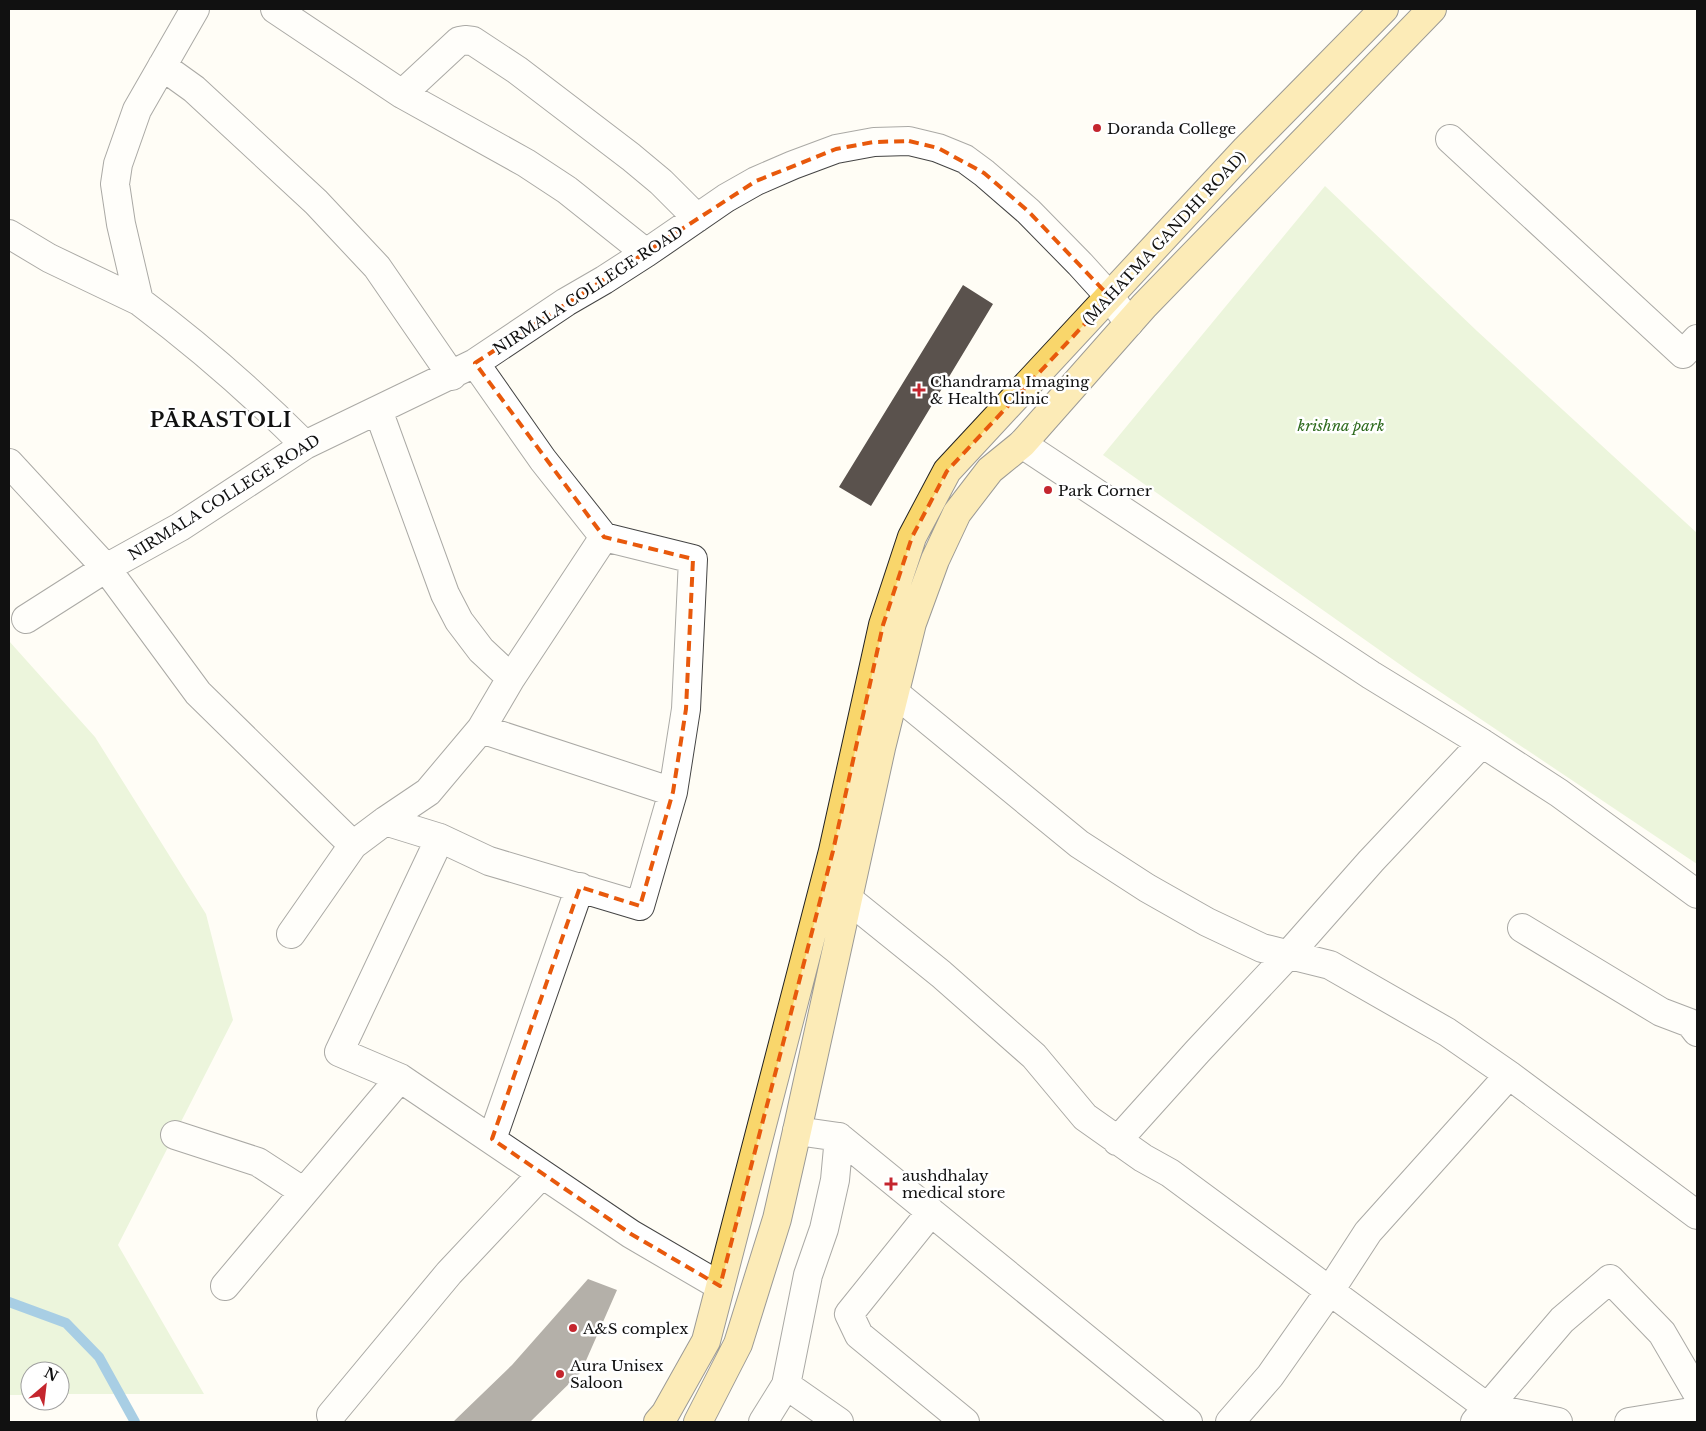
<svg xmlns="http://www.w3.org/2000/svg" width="1706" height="1431" viewBox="0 0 1706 1431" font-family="'Libre Baskerville',serif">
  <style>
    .green { fill: #d5ebbd }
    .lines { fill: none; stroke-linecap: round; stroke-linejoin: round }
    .stream { stroke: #3f96cf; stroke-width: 10 }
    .building { fill: #5a524d }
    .minor-casing { stroke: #444; stroke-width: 30 }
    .major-casing { stroke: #222; stroke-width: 30 }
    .minor { stroke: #fff; stroke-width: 28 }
    .major { stroke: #f9d66b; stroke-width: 28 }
    .marked { fill: none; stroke: #e8590c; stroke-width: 4; stroke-dasharray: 10 6; stroke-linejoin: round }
    .poi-dot { fill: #c4262e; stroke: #fff; stroke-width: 2 }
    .labels { text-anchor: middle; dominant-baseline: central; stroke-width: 5; stroke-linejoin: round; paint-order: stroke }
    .poi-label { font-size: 15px; fill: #111; stroke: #fff; text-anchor: start }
    .street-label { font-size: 15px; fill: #111; stroke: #fff }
    .park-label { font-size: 15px; font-style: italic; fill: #2f6b1f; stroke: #fff }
    .district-label { font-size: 20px; font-weight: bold; letter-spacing: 1px; fill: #111; stroke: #fff }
  </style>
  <rect width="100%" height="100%" fill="#fffdf5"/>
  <path class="green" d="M1325,186l152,145 220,202v331l-285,-191 -309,-218z
    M9,641l86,96 111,177 27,106 -115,225 86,149h-144v-23h-30v24h-21z"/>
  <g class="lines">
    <path class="stream" d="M9,1302l57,21 33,34 36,65"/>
  </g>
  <path class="building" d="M963,285l30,19 -122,202 -32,-19z
    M588,1279l29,11 -36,82 -51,50h-77l59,-57z"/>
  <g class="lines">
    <defs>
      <path id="minor" d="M195,9l-58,101 -19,54 -3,20 6,40 18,77c59,44 114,92 166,144
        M275,9l127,85 124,69 41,27 79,63
        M162,66l32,23 122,113 61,65 75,109
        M402,94l57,-53 6,-1 8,1 44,29 114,87 30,25 36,36
        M1450,139l233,215 14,-15
        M9,234l40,24 90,43
        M378,410l67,184 14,27 22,29 30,28
        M1022,444l349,231 111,68 77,50 138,101
        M9,463l97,105 92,125 155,152
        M26,619l80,-51 74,-41 125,-82 170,-82 91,-61 38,-22 42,-27 80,-55 30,-17 37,-16 43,-16 38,-7 35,-1 29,7 27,11 19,14 44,38 52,53 30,33 19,26
        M895,693l184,151 68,44 60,34 55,26 68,17 117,67 62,43 188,140
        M481,729l192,63
        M385,821l55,17 49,23 151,45 33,-114 13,-83 7,-150 -89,-22 -61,-77 -68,-97
        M440,838l-101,214 61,26 231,156 89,52
        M848,899l93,75 93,82 51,61 58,41 27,15 317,234 71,15
        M1522,928l139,84 29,11 7,9
        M291,934l62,-89 32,-24 43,-29 53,-63 30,-51 93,-141
        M797,1131l42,6 349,285
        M175,1135l83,27 46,30
        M492,1139l88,-252
        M1117,1141l80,-89 91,-97 83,-94 111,-118
        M931,1212l-82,102 10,21 106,87
        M225,1286l175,-208
        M786,1385l22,-110 16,-46 11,-49 4,-43
        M331,1415l118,-142 93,-99
        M763,1422l23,-37 53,37
        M1230,1422l40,-46 59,-84 39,-60 141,-157
        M1475,1422l87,-102 48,-41 52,54 35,60
        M1629,1422l68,-11"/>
      <path id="major" d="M658,1422l7,-8 41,-73 127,-490 50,-226 29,-88 35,-66 299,-322 138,-140
        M698,1422l40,-78 39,-125 20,-88 84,-383 31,-125 23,-63 22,-47 33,-43 32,-26 122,-138 288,-297"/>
    </defs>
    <use href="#minor" class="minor-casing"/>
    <use href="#major" class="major-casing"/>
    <use href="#minor" class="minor"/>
    <use href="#major" class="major"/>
  </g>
  <path d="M0 0H1706V1431H0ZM909,141l29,7 46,25 44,38 82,86 -163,174 -35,66 -29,88 -50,226 -113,435 -89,-52 -139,-95 88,-252 60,19 33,-114 13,-83 7,-150 -89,-22 -129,-174 281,-182 80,-32 38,-7z" fill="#fffdf5" fill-opacity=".55" fill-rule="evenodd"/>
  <path class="marked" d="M909,141l29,7 46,25 44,38 82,86 -163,174 -35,66 -29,88 -50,226 -113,435 -89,-52 -139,-95 88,-252 60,19 33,-114 13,-83 7,-150 -89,-22 -129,-174 281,-182 80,-32 38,-7z"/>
  <g class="poi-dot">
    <circle cx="1097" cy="128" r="5"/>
    <path d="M916.5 382.5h5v5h5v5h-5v5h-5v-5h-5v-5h5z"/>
    <circle cx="1048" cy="490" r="5"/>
    <path d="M888.5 1176.5h5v5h5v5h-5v5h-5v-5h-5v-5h5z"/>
    <circle cx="573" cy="1328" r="5"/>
    <circle cx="560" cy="1374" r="5"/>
  </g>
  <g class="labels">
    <g class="poi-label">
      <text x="1107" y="128">Doranda College</text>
      <text x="930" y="381">Chandrama Imaging<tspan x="930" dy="17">&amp; Health Clinic</tspan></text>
      <text x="1058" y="490">Park Corner</text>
      <text x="902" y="1175">aushdhalay<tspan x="902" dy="17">medical store</tspan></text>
      <text x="583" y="1328">A&amp;S complex</text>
      <text x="570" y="1365">Aura Unisex<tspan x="570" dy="17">Saloon</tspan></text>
    </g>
    <g class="street-label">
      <text transform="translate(1164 238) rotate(-47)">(MAHATMA GANDHI ROAD)</text>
      <text transform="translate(588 290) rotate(-33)">NIRMALA COLLEGE ROAD</text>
      <text transform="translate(224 497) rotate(-32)">NIRMALA COLLEGE ROAD</text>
    </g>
    <g class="park-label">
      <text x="1341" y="425">krishna park</text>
    </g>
    <g class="district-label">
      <text x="221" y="420">PĀRASTOLI</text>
    </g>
  </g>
  <rect width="1706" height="1431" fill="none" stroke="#111111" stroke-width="20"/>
  <g transform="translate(45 1386) rotate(28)"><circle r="24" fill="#ffffff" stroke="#a0a0a0"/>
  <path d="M0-4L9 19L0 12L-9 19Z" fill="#c4262e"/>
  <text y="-8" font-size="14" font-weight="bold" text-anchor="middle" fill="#111111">N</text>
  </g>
</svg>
